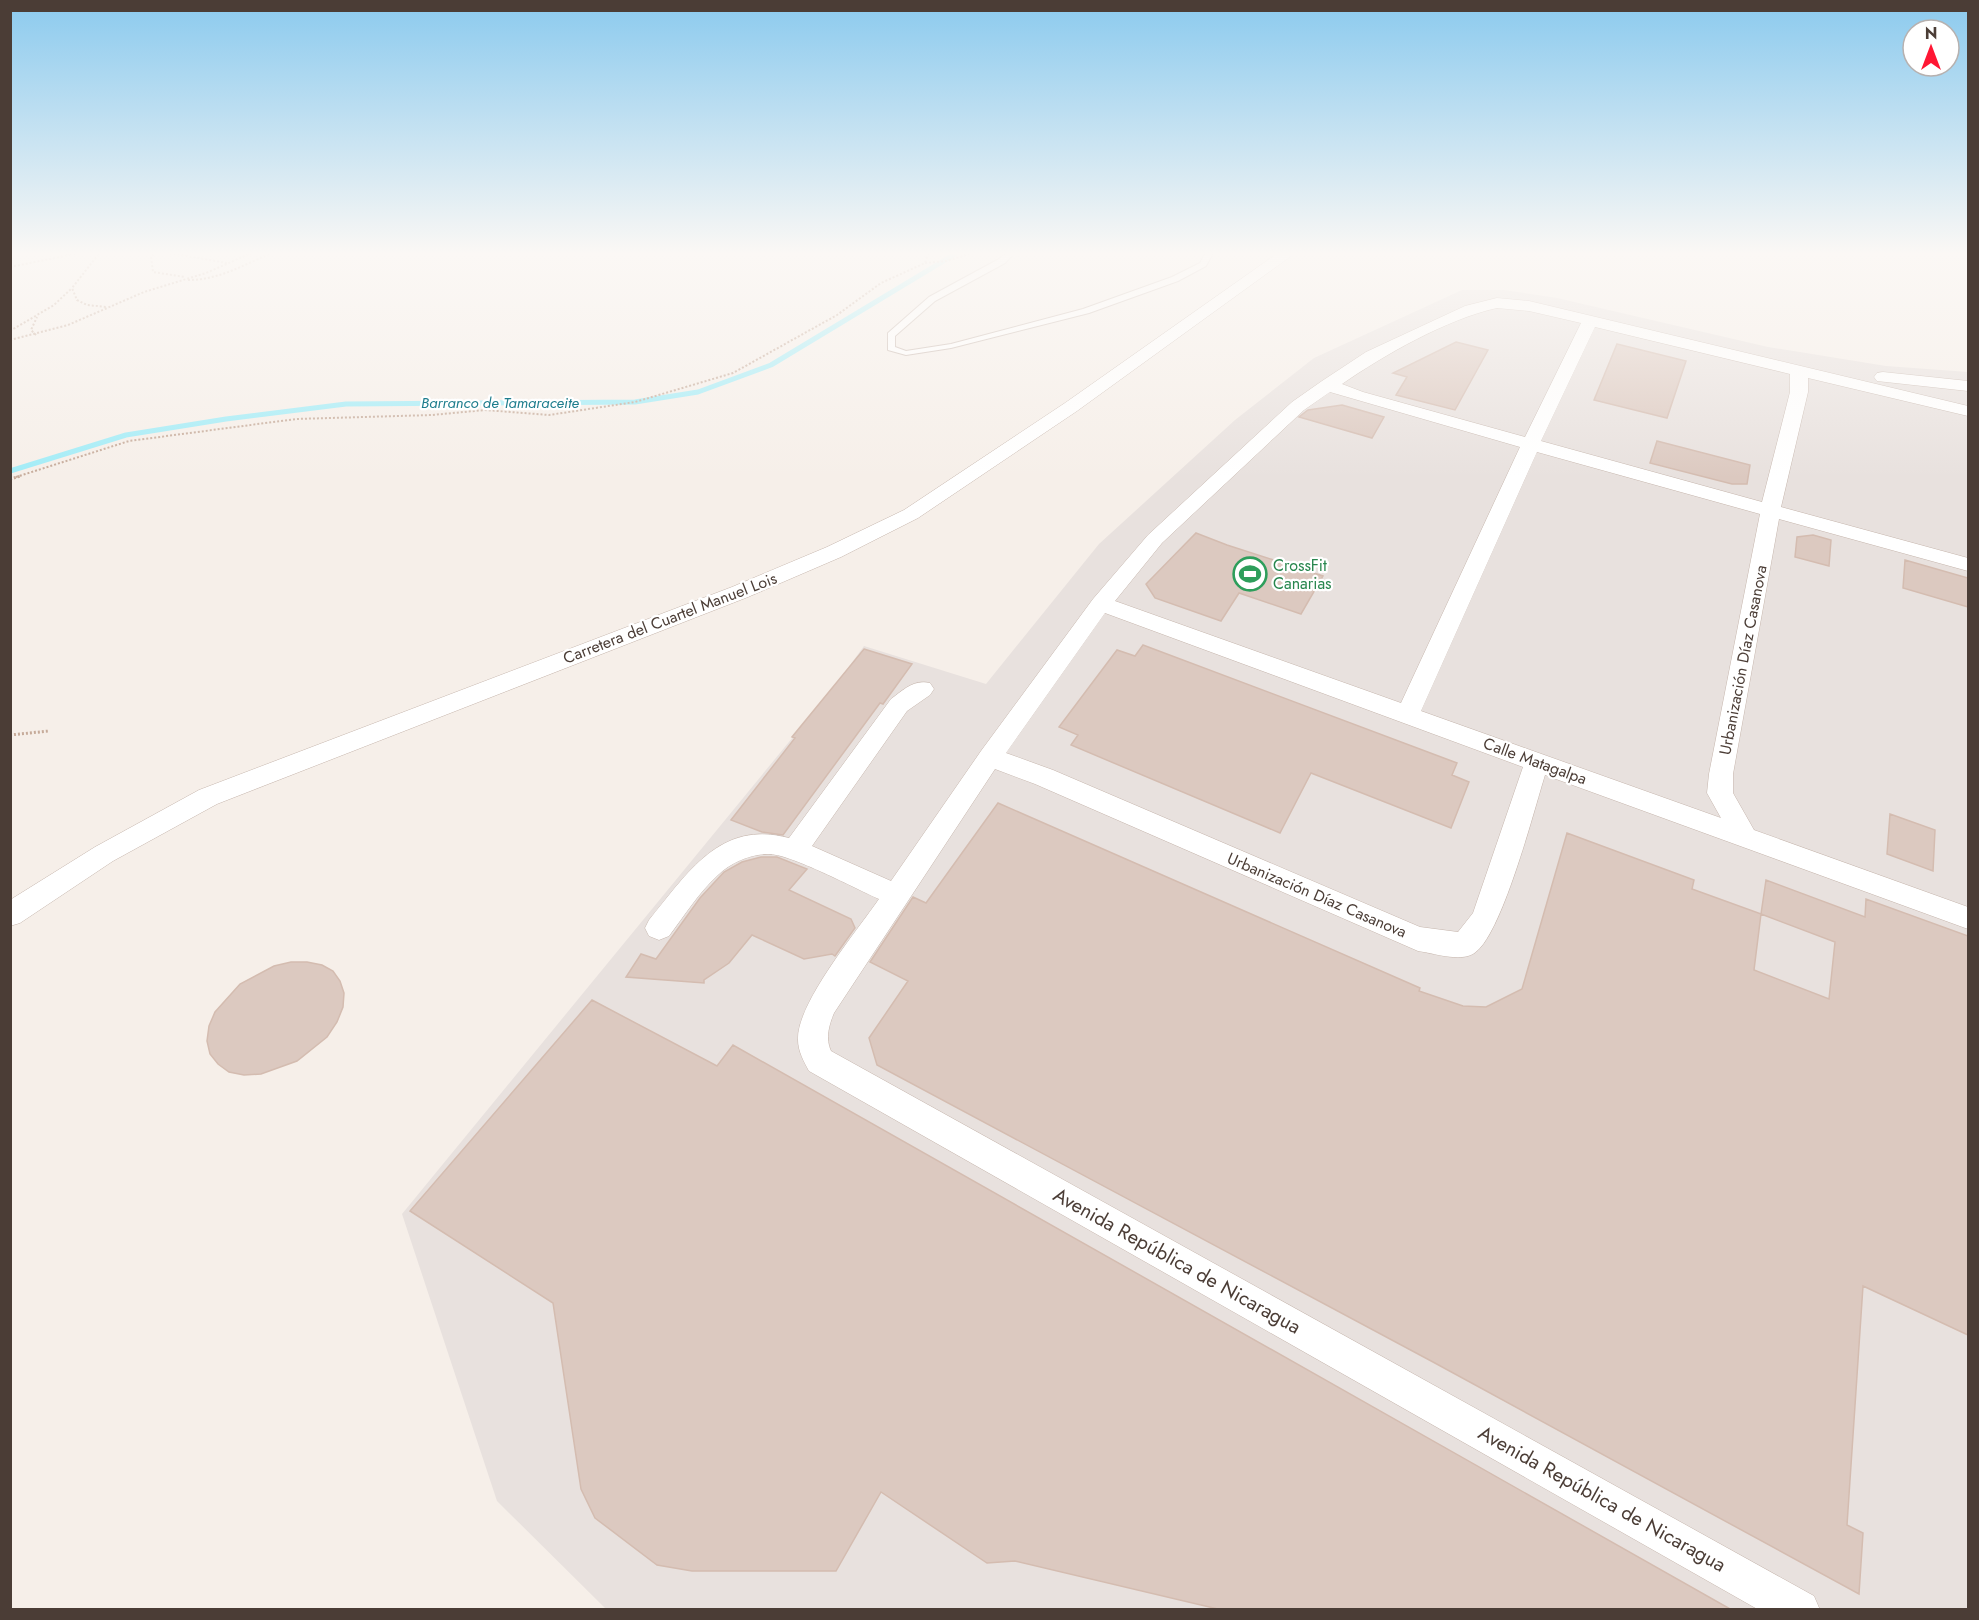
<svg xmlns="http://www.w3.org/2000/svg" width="1979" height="1620" viewBox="0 0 1979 1620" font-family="Jost,sans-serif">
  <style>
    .industrial { fill: #e8e1de }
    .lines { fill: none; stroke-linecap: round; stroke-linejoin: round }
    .stream { stroke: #a1ecf7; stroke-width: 5 }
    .building { fill: #dcc9c0; stroke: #d4bcb0; stroke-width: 1.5; fill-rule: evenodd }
    .service-casing { stroke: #c6b6ad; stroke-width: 2 }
    .minor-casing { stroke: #c6b6ad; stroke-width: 1 }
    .path-far1 { stroke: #c6ab9a; stroke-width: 2; stroke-dasharray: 2 2; stroke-linecap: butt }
    .path { stroke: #c6ab9a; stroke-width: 3; stroke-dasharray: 2 2; stroke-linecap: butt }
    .service { fill: #fff; fill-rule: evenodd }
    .minor { fill: #fff; fill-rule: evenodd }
    .labels { text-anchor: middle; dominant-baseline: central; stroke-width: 4.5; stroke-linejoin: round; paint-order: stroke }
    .far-water-label { font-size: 15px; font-style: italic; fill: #1e7d8d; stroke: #fff }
    .leisure-label { font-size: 16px; fill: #27864d; stroke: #fff; text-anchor: start }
    .street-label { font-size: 16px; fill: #4b3d36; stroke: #fff }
    .near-street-label { font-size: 20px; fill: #4b3d36; stroke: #fff }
  </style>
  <rect width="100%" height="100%" fill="#f6efe9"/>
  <path class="industrial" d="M1462,290h42l53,8 211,49 118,19 82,6v1237h-1362l-109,-108 -95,-287 432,-527 30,-41 122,38 113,-140 136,-124 79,-62z"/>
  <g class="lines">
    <path class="stream" d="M10,471l116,-36 100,-16 120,-15 289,-2 63,-10 73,-27 189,-114"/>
  </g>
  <path class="building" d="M1456,342l32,8 -33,60 -59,-15 11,-18 -14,-4z
    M1617,344l69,17 -19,57 -73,-18z
    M1342,405l42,12 -12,21 -73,-21 9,-7z
    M1657,441l93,24 -3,19h-15l-82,-21z
    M1196,533l31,12 96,31 -22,38 -62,-21 -18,28 -66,-23 -9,-14z
    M1813,535l18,5 -2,26 -34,-9 2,-20z
    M1905,560l63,18v29l-65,-19z
    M1143,645l314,118 -5,12 17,7 -18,46 -140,-55 -31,60 -209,-88 7,-10 -19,-8 58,-77 18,6z
    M864,649l48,15 -29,40 -3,-1 -97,132 -21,-3 -31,-12 64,-82 -3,-1z
    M998,803l422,185 -1,3 44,15 23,1 36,-18 45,-156 127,47 -2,9 69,25 5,-34 99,37 1,-18 102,37v399l-105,-49 -16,239 16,8 -4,61 -426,-232 -556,-297 -8,-27 39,-57 -38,-19 43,-65 13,6zM1761,914l74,28 -6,57 -75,-29z
    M1890,814l45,16 -2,41 -46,-17z
    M761,857h16l30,12 -18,21 62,29 4,9 -20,28 -3,-2 -28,5 -52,-24 -23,28 -25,17v3l-78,-6 15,-23 15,5 44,-61 24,-26 18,-10z
    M291,962h16l15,3 11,6 7,10 4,12 -1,14 -6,15 -10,15 -30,24 -36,13 -17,1 -15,-3 -11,-8 -8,-10 -3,-13 2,-15 6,-14 25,-28 34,-18z
    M592,1000l125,66 16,-21 999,565h-510l-207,-49 -28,2 -106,-71 -45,79h-144l-35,-6 -62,-47 -14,-29 -28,-186 -143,-92z"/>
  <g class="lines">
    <defs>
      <path id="service" d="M1009,251h7l-11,12 -70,38 -40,35v11l11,4 45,-7 132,-35 89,-32 28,-14 7,-12h7l-8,15 -28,15 -89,32 -138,35 -45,7 -18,-5v-17l41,-36 70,-38z"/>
      <path id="minor" d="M1281,251h17l-221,160 -159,107 -77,39 -93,40 -531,207 -104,57 -93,62 -10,3v-26l85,-53 104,-57 533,-203 95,-40 77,-37 161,-107z
        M1497,298l32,3 439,105v10l-160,-38v14l-27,115 187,51v13l-189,-52 -46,255v19l21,37 214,77v22l-423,-154c-11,35 -44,164 -72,179 -14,8 -40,-1 -55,-3l-383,-167 -40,-15 -161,244c-5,12 -9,25 -3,38l983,545 6,14h-61l-950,-539c-5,-9 -11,-20 -11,-31 -2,-36 59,-109 81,-141 -23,-10 -90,-46 -111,-45 -18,0 -38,9 -50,21 -19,17 -34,41 -49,61l-10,4 -10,-4 -4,-8 4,-8c38,-46 71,-101 140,-82l102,-139c12,-9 23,-20 39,-16l4,6 -4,6 -23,16 -95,135 79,35 90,-130 112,-152 55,-64 144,-133 30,-21 44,-29 99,-46zM1497,308l32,3 52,12 -56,114 -162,-45 -21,-8c42,-29 105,-65 155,-76zM1595,327l195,47v18l-28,110 -221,-61zM1330,392l190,55 -119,256 -286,-102 47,-58 142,-133zM1537,452l223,62 -51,260 -2,19 14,25 -300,-107zM1105,613l418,154 -50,146 -15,19 -38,-5 -367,-157 -47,-17z
        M1883,372l85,9v10l-91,-10 -3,-4 3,-4z"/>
    </defs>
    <use href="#service" class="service-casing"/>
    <use href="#minor" class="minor-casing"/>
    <path class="path-far1" d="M101,251l-29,37 5,12 10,5 20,2
      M156,251l-5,6 2,15 32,5
      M158,251l69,12
      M925,263l21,-2 34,-10
      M10,267l79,-16
      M188,280c33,0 58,-17 89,-29
      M10,331l44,-26 18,-17
      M36,335l-5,-5 6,-13
      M10,340l58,-15 76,-33 62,-19 50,-22
      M16,477l113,-36 167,-22 136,-4 53,-5 64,5 86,-13 98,-29 104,-58 44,-32 44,-20 4,-12"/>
    <path class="path" d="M10,479l11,-3
      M10,735l39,-4"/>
    <use href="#service" class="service"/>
    <use href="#minor" class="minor"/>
  </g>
  <linearGradient id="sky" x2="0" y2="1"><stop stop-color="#8bcaee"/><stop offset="0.53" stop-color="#fbf8f5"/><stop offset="1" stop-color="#fbf8f5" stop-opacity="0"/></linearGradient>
  <rect width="1979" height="478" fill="url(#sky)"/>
  <defs>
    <symbol id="stadium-ring" viewBox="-11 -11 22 22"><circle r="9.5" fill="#fff" stroke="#2e9e5b" stroke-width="1.5"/><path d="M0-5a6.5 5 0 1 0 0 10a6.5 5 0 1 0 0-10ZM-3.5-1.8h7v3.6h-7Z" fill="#2e9e5b"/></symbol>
  </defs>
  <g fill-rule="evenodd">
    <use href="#stadium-ring" x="1231" y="555" width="38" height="38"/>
  </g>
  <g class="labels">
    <g class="far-water-label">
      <text x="500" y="403">Barranco de Tamaraceite</text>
    </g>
    <g class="leisure-label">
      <text x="1273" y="565">CrossFit<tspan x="1273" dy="18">Canarias</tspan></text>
    </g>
    <g class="street-label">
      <text transform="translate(670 618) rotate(-21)">Carretera del Cuartel Manuel Lois</text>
      <text transform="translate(1743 660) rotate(-79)">Urbanización Díaz Casanova</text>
      <text transform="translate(1535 761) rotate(20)">Calle Matagalpa</text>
      <text transform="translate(1317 895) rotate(23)">Urbanización Díaz Casanova</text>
    </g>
    <g class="near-street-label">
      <text transform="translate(1177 1261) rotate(29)">Avenida República de Nicaragua</text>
      <text transform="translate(1602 1499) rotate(29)">Avenida República de Nicaragua</text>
    </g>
  </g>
  <rect width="1979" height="1620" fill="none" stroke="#4b3d36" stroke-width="24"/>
  <g transform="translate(1931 48)"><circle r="28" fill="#ffffff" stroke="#b7b1af" stroke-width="1.5"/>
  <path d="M0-4.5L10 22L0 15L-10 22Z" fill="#ff1734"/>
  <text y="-9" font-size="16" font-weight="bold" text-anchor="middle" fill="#4b3d36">N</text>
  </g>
</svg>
